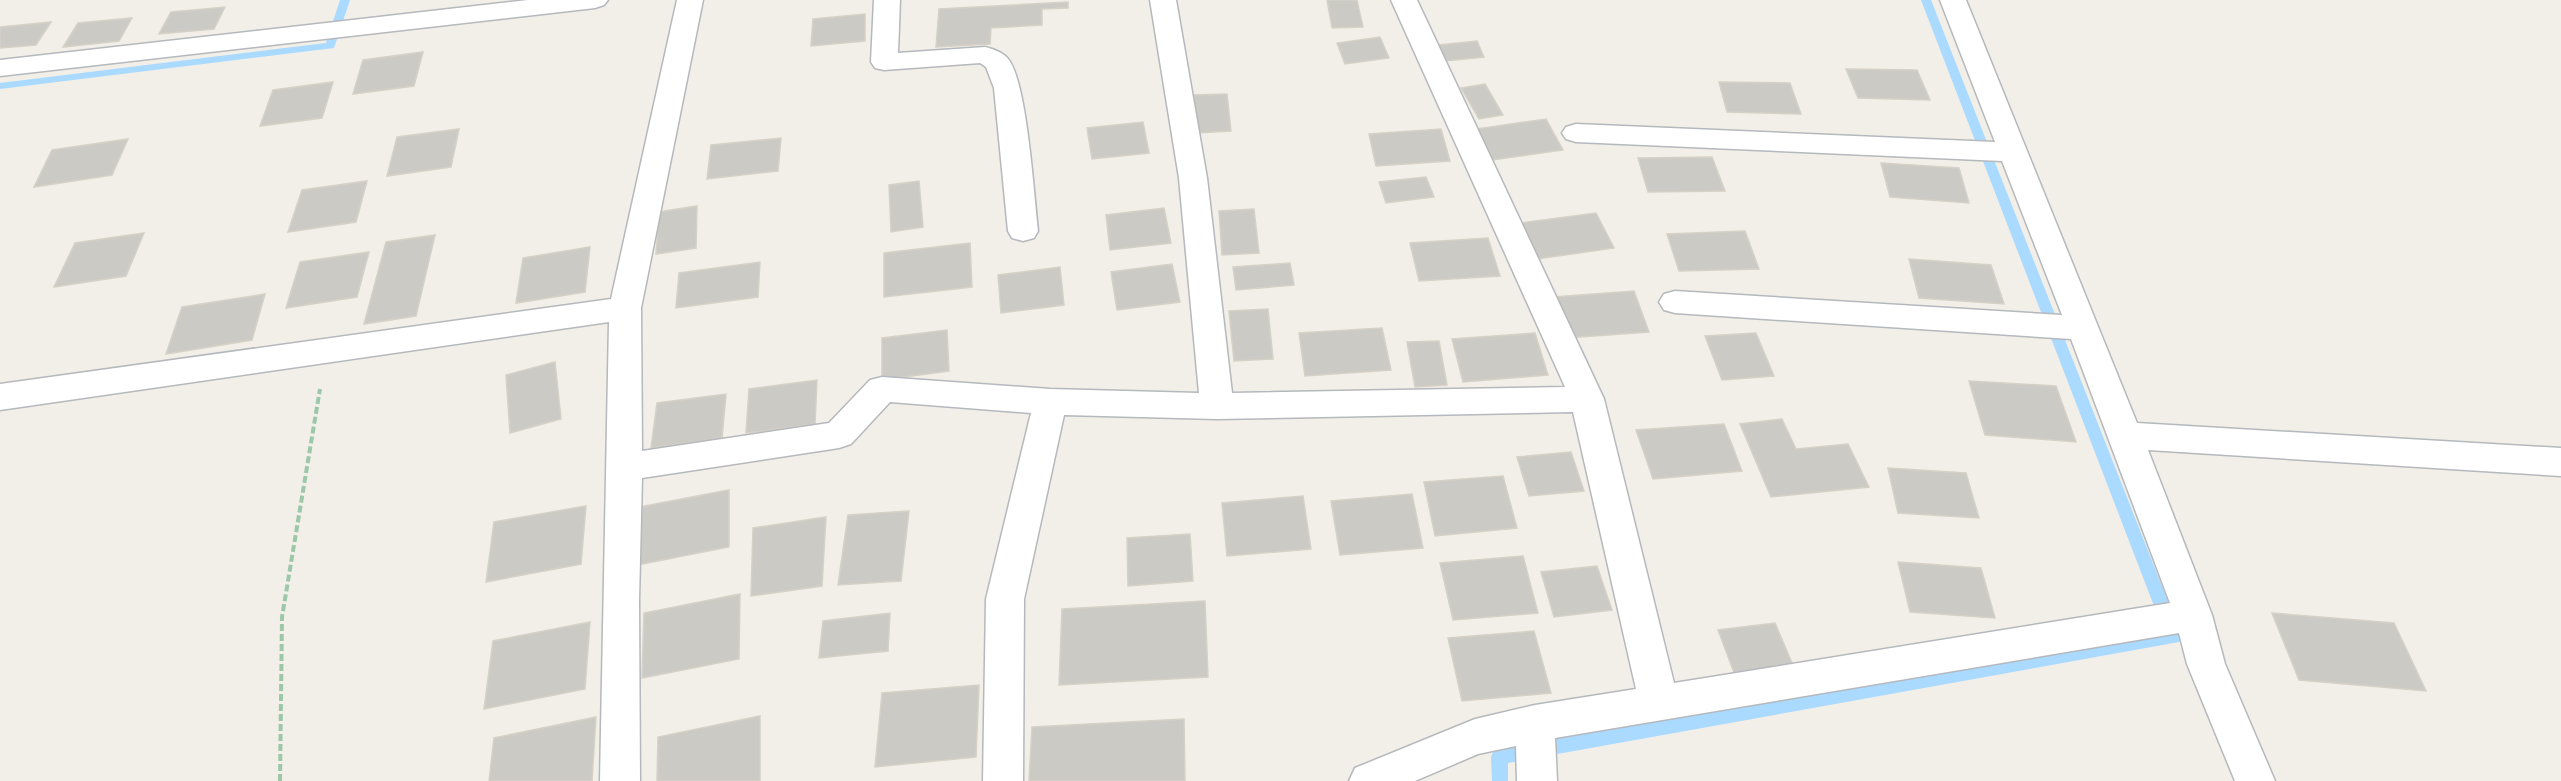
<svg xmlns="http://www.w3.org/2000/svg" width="2561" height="781" viewBox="0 0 2561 781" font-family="'Golos Text',sans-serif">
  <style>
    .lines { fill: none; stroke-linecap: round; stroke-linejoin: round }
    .stream { fill: #aadaff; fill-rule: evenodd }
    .building { fill: #cccac5; stroke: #d6d1c6; stroke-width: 1.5 }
    .minor-casing { stroke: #b5b8bc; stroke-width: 3 }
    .path { stroke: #9cc7a9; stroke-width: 4; stroke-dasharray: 7 3; stroke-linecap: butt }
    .minor { fill: #fff; fill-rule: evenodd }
  </style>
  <rect width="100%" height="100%" fill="#f1efe8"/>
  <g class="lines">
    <path class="stream" d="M340,0h10l-16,48 -334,41v-6l326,-40z
      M1921,0h10l251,637 -3,5 -671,121v18h-16l-1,-24 2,-5 6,-3 665,-117z"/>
  </g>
  <path class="building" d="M1327,0h30l6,27 -31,1z
    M1068,2v6l-26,1v16l-51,3 -1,16 -54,3 3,-38z
    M225,7l-11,22 -55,5 12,-22z
    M865,14v27l-54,5 2,-27z
    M132,18l-13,23 -56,6 15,-24z
    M51,22l-15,23 -36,3v-21z
    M1380,37l9,21 -44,6 -8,-21z
    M1477,41l7,16 -39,4 -6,-16z
    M423,52l-9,34 -61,8 10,-34z
    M1846,69l71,1 13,30 -72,-2z
    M333,82l-11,36 -62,8 13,-36z
    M1719,82l71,1 11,31 -74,-2z
    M1485,84l18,31 -24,4 -18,-31z
    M1227,94l4,37 -34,2 -3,-38z
    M1546,119l17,31 -71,10 -16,-31z
    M1143,122l6,31 -57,6 -5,-31z
    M459,129l-8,38 -64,9 10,-39z
    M1441,129l9,32 -74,5 -7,-32z
    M781,138l-3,33 -71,8 4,-34z
    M128,139l-16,36 -78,12 18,-37z
    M1712,157l13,34 -77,1 -10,-34z
    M1881,163l78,5 10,35 -79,-6z
    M1426,177l8,20 -48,6 -7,-21z
    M367,181l-11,41 -68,10 14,-42z
    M919,181l4,46 -32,5 -2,-47z
    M697,206l-1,42 -40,6 3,-42z
    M1164,208l7,35 -61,7 -4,-35z
    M1254,209l5,44 -37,2 -3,-44z
    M1596,213l18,35 -77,11 -16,-36z
    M1745,231l14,38 -80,2 -12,-37z
    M144,233l-18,43 -72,11 21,-44z
    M435,235l-19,81 -52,8 22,-82z
    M1488,238l12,38 -81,5 -9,-38z
    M970,243l2,44 -88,10v-44z
    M590,247l-5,45 -69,11 7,-45z
    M369,252l-12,45 -71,11 14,-46z
    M1909,259l82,6 13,39 -85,-6z
    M760,262l-2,35 -82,11 3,-35z
    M1290,263l4,22 -58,5 -3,-23z
    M1172,264l8,38 -63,8 -6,-38z
    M1060,267l4,38 -63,8 -3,-38z
    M1634,291l15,41 -83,6 -12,-41z
    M265,294l-13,46 -86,14 16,-47z
    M1268,309l5,50 -39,2 -5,-50z
    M1382,328l9,42 -86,6 -6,-43z
    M947,330l2,41 -67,9v-42z
    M1535,333l13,42 -85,7 -11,-43z
    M1756,333l18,43 -52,4 -17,-44z
    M1439,341l8,44 -32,2 -8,-45z
    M555,362l6,57 -51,14 -4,-58z
    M817,380l-2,44 -69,9 3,-44z
    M1969,381l87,5 20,56 -91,-7z
    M726,394l-4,44 -71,10 6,-45z
    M1782,419l14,30 52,-5 21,43 -98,10 -31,-73z
    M1724,424l18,47 -89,8 -17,-49z
    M1571,452l13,39 -55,5 -12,-39z
    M1888,468l78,5 13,45 -81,-5z
    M1503,476l14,52 -82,8 -11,-54z
    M729,490v57l-92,18 3,-58z
    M1412,494l11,54 -83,7 -9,-54z
    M1303,496l8,53 -84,7 -5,-53z
    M586,506l-5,58 -95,18 8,-60z
    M909,511l-8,70 -63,4 10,-70z
    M826,517l-4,69 -71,10 2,-68z
    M1190,534l3,47 -65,5 -1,-48z
    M1523,556l15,57 -85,7 -13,-57z
    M1898,562l83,6 14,50 -85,-6z
    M1597,566l15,44 -58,7 -13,-45z
    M740,594l-1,65 -97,19 2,-65z
    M1205,601l3,76 -149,8 3,-76z
    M890,613l-2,38 -69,7 4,-37z
    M2272,613l122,10 32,68 -127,-11z
    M590,622l-5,67 -101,20 9,-68z
    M1775,623l20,47 -59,8 -18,-48z
    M1534,631l17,62 -89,8 -14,-63z
    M979,685l-3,72 -101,10 7,-74z
    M760,716v65h-103l1,-44z
    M596,717l-4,64h-103l5,-43z
    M1184,719l1,62h-156l3,-54z"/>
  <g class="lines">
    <defs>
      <path id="minor" d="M528,0h80l-4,5 -9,3 -595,68v-16z
        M677,0h26l-62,308 1,143 187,-28 41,-43 12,-3 168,12 149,4 -20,-215 -29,-178h26l31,178 25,215 333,-6 -174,-387h26l187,399 70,284 496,-80 -99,-264 -396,-26 -11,-3 -5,-8 5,-8 11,-3 387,24 -60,-154 -426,-19 -10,-3 -4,-6 4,-6 10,-3 419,18 -55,-142h26l171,423 424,25v28l-413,-26 64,165 13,49 50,117h-40l-48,-117 -8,-31 -624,105 2,43h-40l-1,-35 -38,8 -63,27h-66l6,-13 120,-49 60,-14 101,-16 -63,-277 -356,7 -153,-4 -40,184 -1,182h-40l3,-182 45,-186 -141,-11 -39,42 -12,4 -197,30 -3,122 1,181h-40l9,-459 -609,88v-26l611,-85z
        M874,0h26l-2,53 87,-6c9,2 19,6 24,13 18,25 25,135 29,171l-4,7 -11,3 -11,-3 -4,-7 -14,-143 -8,-21 -6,-4 -96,7 -9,-2 -4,-6z"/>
    </defs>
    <use href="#minor" class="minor-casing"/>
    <path class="path" d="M280,781l2,-164 38,-228"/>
    <use href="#minor" class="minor"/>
  </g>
</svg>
